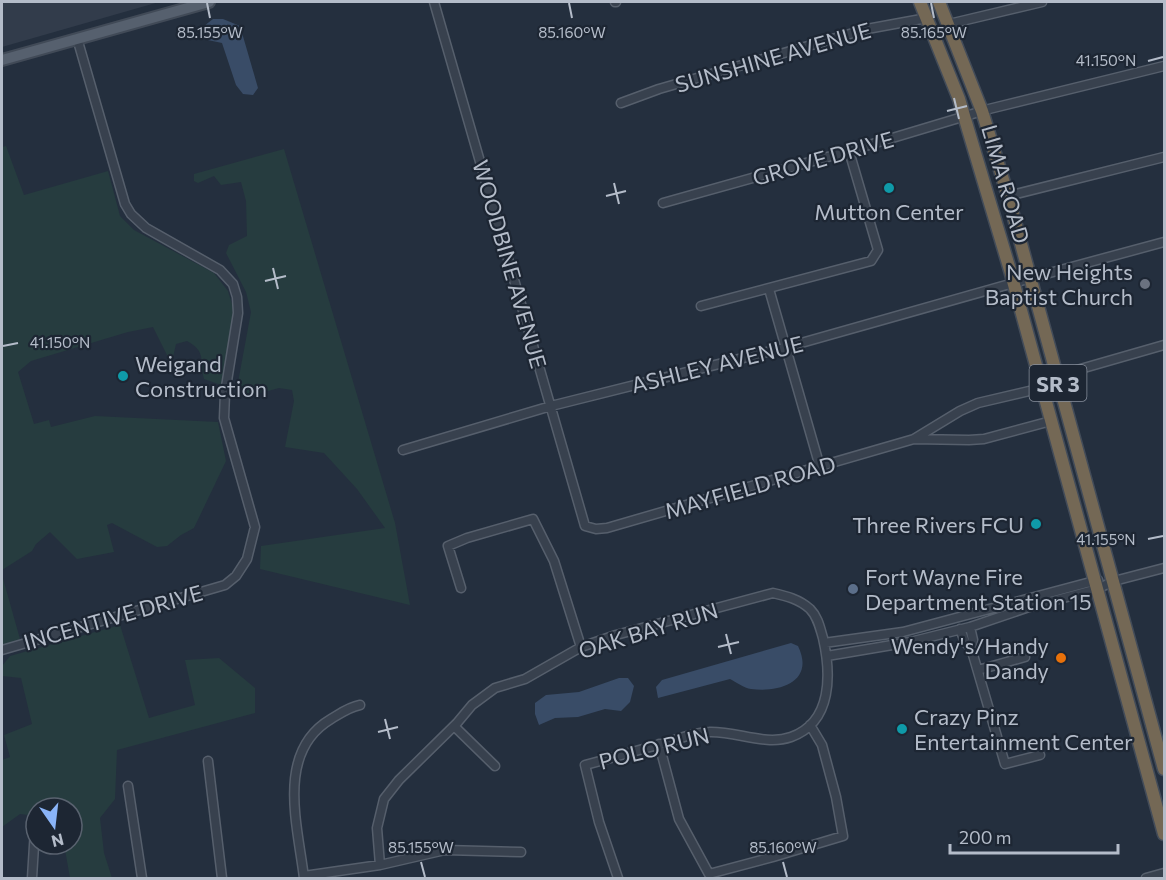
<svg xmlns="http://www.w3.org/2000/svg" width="1166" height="880" viewBox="0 0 1166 880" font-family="Commissioner,sans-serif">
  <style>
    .airport { fill: #323c4b }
    .green { fill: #263c3f }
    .water { fill: #394c67 }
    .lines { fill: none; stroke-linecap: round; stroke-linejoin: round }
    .minor-casing { stroke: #565f6c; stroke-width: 11 }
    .major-casing { stroke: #414a57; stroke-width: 14 }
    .highway-casing { stroke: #434c59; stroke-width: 15 }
    .minor { stroke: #38414e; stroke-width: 8 }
    .major { stroke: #56606e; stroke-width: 10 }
    .highway { stroke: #746855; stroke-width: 12 }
    .ticks { fill: none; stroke: #b4bcc9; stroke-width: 2 }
    .culture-dot { fill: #0f9aa8; stroke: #1d2633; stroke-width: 2 }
    .worship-dot { fill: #6b7280; stroke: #1d2633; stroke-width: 2 }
    .service-dot { fill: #5c6f8a; stroke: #1d2633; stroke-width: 2 }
    .food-dot { fill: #e8710a; stroke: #1d2633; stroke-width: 2 }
    .labels { text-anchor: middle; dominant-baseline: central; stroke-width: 4.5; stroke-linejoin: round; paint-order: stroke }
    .shield { fill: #1d2633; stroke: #878f9c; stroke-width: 1.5 }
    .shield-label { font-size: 21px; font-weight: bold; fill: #b4bcc9 }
    .street-label { font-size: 22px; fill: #b4bcc9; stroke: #1d2633 }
    .poi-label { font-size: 22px; fill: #b4bcc9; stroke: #1d2633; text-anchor: end }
    .ticks-label { font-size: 15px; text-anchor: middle; fill: #b4bcc9; stroke: #1d2633; stroke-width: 4.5; stroke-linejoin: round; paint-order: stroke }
  </style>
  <rect width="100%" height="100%" fill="#242f3e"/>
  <path class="airport" d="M2,2h157l-157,45z"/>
  <path class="green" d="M6,146l18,49 84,-24 12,45 14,14 80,43 14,18 6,20 -13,74 -17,-6c-5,-19 3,-27 -17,-38l-11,3 -3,13 -4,2 -16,-32 -25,5 -97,29 -13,11 16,52 15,-4 2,7 44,-11 123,6 8,39 -32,67 -13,7 -14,11 -10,1 -45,-24 -5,2 7,27 -37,7 -27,-27 -14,12 -4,7 -30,19v-423z
    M284,149l111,374 15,82 -150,-36 1,-23 124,-18 -28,-39 -33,-36 -39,-6 9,-46 -2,-11 -13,-2 -22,6 -21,-1 15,-81 -5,-20 -20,-39 3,-8 18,-9 -1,-35 -5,-19 -20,3 -7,-9 -16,7 -4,-2v-7z
    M2,575l18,64 -18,6z
    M120,625l29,93 46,-13 -10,-45 34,-2 36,30v25l-138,37 -2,49 -15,19 4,35 8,25h-42l-6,-34h8v-36h-36v8l-16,-2 -18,13v-67l8,-3 -6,-22 28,-11 -11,-46 -19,-2v-10l8,-10z"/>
  <path class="water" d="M213,19h10l17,7 18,62 -5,7 -10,-1 -7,-9 -14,-42 -19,-4 -2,-5 3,-8z
    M791,643l7,3c17,35 -17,47 -47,43 -7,-1 -15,-7 -21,-10l-72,19 -2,-11 6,-7z
    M619,678h9l6,8 -4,16 -9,9 -16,-2 -27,8 -23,1 -16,7 -4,-11v-11l11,-8 33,-3z"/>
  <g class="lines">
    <defs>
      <path id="minor" d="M434,2l151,524 11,3 11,-1 307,-89 46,-28 18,-8 64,-15 14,-12 108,-31
        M615,2h1
        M949,24l93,-22
        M621,103l38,-14 208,-60 60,-11
        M1008,196l156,-39
        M663,203l186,-52 140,-42 175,-43
        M769,289l51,178
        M701,306l170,-45 7,-11 -29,-99
        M914,439l55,1 15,-1 67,-18
        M403,450l148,-44 236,-59 244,-69 133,-36
        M461,588l-13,-42 19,-8 66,-19 21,42 27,86
        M970,627l3,13 -2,8 34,116 35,-9
        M960,629l5,13 6,6
        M824,643l79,-11 195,-52
        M2,650l223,-65 11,-9 11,-17 8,-32 -31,-109 1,-25 13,-80 -1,-16 -4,-13 -13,-14 -74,-42 -15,-14 -6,-10 -48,-166
        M827,656l83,-14 60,-15 56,-19 71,-19 17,-8 50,-13
        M978,670l47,-13
        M454,726l41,40
        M659,744l20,75 30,55 64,-17 70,-21 -7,-39 -14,-52 -12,-20
        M208,761l14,117
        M128,786l14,92
        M380,865l-3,-37 7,-29 15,-19 58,-57 15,-18 23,-17 30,-9 56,-32 35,-12 157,-42c13,3 26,6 37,16 8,8 10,19 13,29 8,35 10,84 -32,99 -26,9 -54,-6 -82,-5 -15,0 -30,7 -44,11 -27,7 -53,15 -80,22l14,57 19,56
        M304,876l76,-11 65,-15 76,2
        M32,878l4,-65
        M304,878c-6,-52 -29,-126 27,-159 10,-6 18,-12 29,-14
        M1146,878l18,-5"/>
      <path id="major" d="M2,60l207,-58"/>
      <path id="highway" d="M920,2l39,97 51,171 154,564
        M939,2l43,109 26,85 156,573"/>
    </defs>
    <use href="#minor" class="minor-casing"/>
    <use href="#major" class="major-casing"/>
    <use href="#highway" class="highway-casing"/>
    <use href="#minor" class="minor"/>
    <use href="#major" class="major"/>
    <use href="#highway" class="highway"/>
  </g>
  <path class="ticks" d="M207,3l3,15M569,3l3,15M931,3l3,15M1148,61l15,-4M954,98l5,21M947,111l20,-5M614,183l5,21M606,196l20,-5M273,268l5,21M265,281l21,-5M3,346l15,-3M1148,539l15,-3M726,634l5,20M718,647l21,-5M385,719l5,20M378,732l20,-5M421,862l4,15M783,862l4,15"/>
  <g class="culture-dot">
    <circle cx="889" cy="188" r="6"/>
    <circle cx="123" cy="376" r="6"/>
    <circle cx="1036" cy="524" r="6"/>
    <circle cx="902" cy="729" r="6"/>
  </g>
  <circle class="worship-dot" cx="1145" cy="284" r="6"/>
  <circle class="service-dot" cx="853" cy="589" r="6"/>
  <circle class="food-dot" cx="1061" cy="658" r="6"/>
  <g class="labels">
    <rect class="shield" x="1029.5" y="365" width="57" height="36" rx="4.5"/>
    <g class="shield-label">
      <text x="1058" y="383">SR 3</text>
    </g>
    <g class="street-label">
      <text transform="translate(773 57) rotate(-16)">SUNSHINE AVENUE</text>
      <text transform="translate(823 158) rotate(-16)">GROVE DRIVE</text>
      <text transform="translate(1006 184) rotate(74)">LIMA ROAD</text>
      <text transform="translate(510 264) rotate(74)">WOODBINE AVENUE</text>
      <text transform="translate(717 364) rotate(-14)">ASHLEY AVENUE</text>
      <text transform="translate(750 487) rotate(-16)">MAYFIELD ROAD</text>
      <text transform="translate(113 617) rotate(-16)">INCENTIVE DRIVE</text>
      <text transform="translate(648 630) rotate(-17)">OAK BAY RUN</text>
      <text transform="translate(654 748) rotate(-14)">POLO RUN</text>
    </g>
    <g class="poi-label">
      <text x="889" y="211" text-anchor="middle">Mutton Center</text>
      <text x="1133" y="271">New Heights<tspan x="1133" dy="25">Baptist Church</tspan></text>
      <text x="135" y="363" text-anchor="start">Weigand<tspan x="135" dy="25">Construction</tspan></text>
      <text x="1024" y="524">Three Rivers FCU</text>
      <text x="865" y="576" text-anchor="start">Fort Wayne Fire<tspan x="865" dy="25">Department Station 15</tspan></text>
      <text x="1049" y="645">Wendy's/Handy<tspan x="1049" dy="25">Dandy</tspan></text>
      <text x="914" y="716" text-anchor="start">Crazy Pinz<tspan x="914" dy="25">Entertainment Center</tspan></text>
    </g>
  </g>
  <g class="ticks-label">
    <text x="210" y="38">85.155°W</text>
    <text x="572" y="38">85.160°W</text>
    <text x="934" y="38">85.165°W</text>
    <text x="1106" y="66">41.150°N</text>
    <text x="60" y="348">41.150°N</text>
    <text x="1106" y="545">41.155°N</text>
    <text x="421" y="853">85.155°W</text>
    <text x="783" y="853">85.160°W</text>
  </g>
  <rect width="1166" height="880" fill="none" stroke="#b4bcc9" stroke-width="6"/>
  <g transform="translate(54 826) rotate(166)"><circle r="28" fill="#1d2633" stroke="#59626f" stroke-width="1.5"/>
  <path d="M0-4.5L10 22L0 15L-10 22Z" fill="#8ab4f8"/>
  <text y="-9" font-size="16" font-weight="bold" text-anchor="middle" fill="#b4bcc9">N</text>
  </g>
  <path d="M950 844v9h168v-9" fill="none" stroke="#b4bcc9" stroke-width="3"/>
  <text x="959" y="844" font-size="18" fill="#b4bcc9" stroke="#1d2633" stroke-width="4.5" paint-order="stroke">200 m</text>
</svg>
